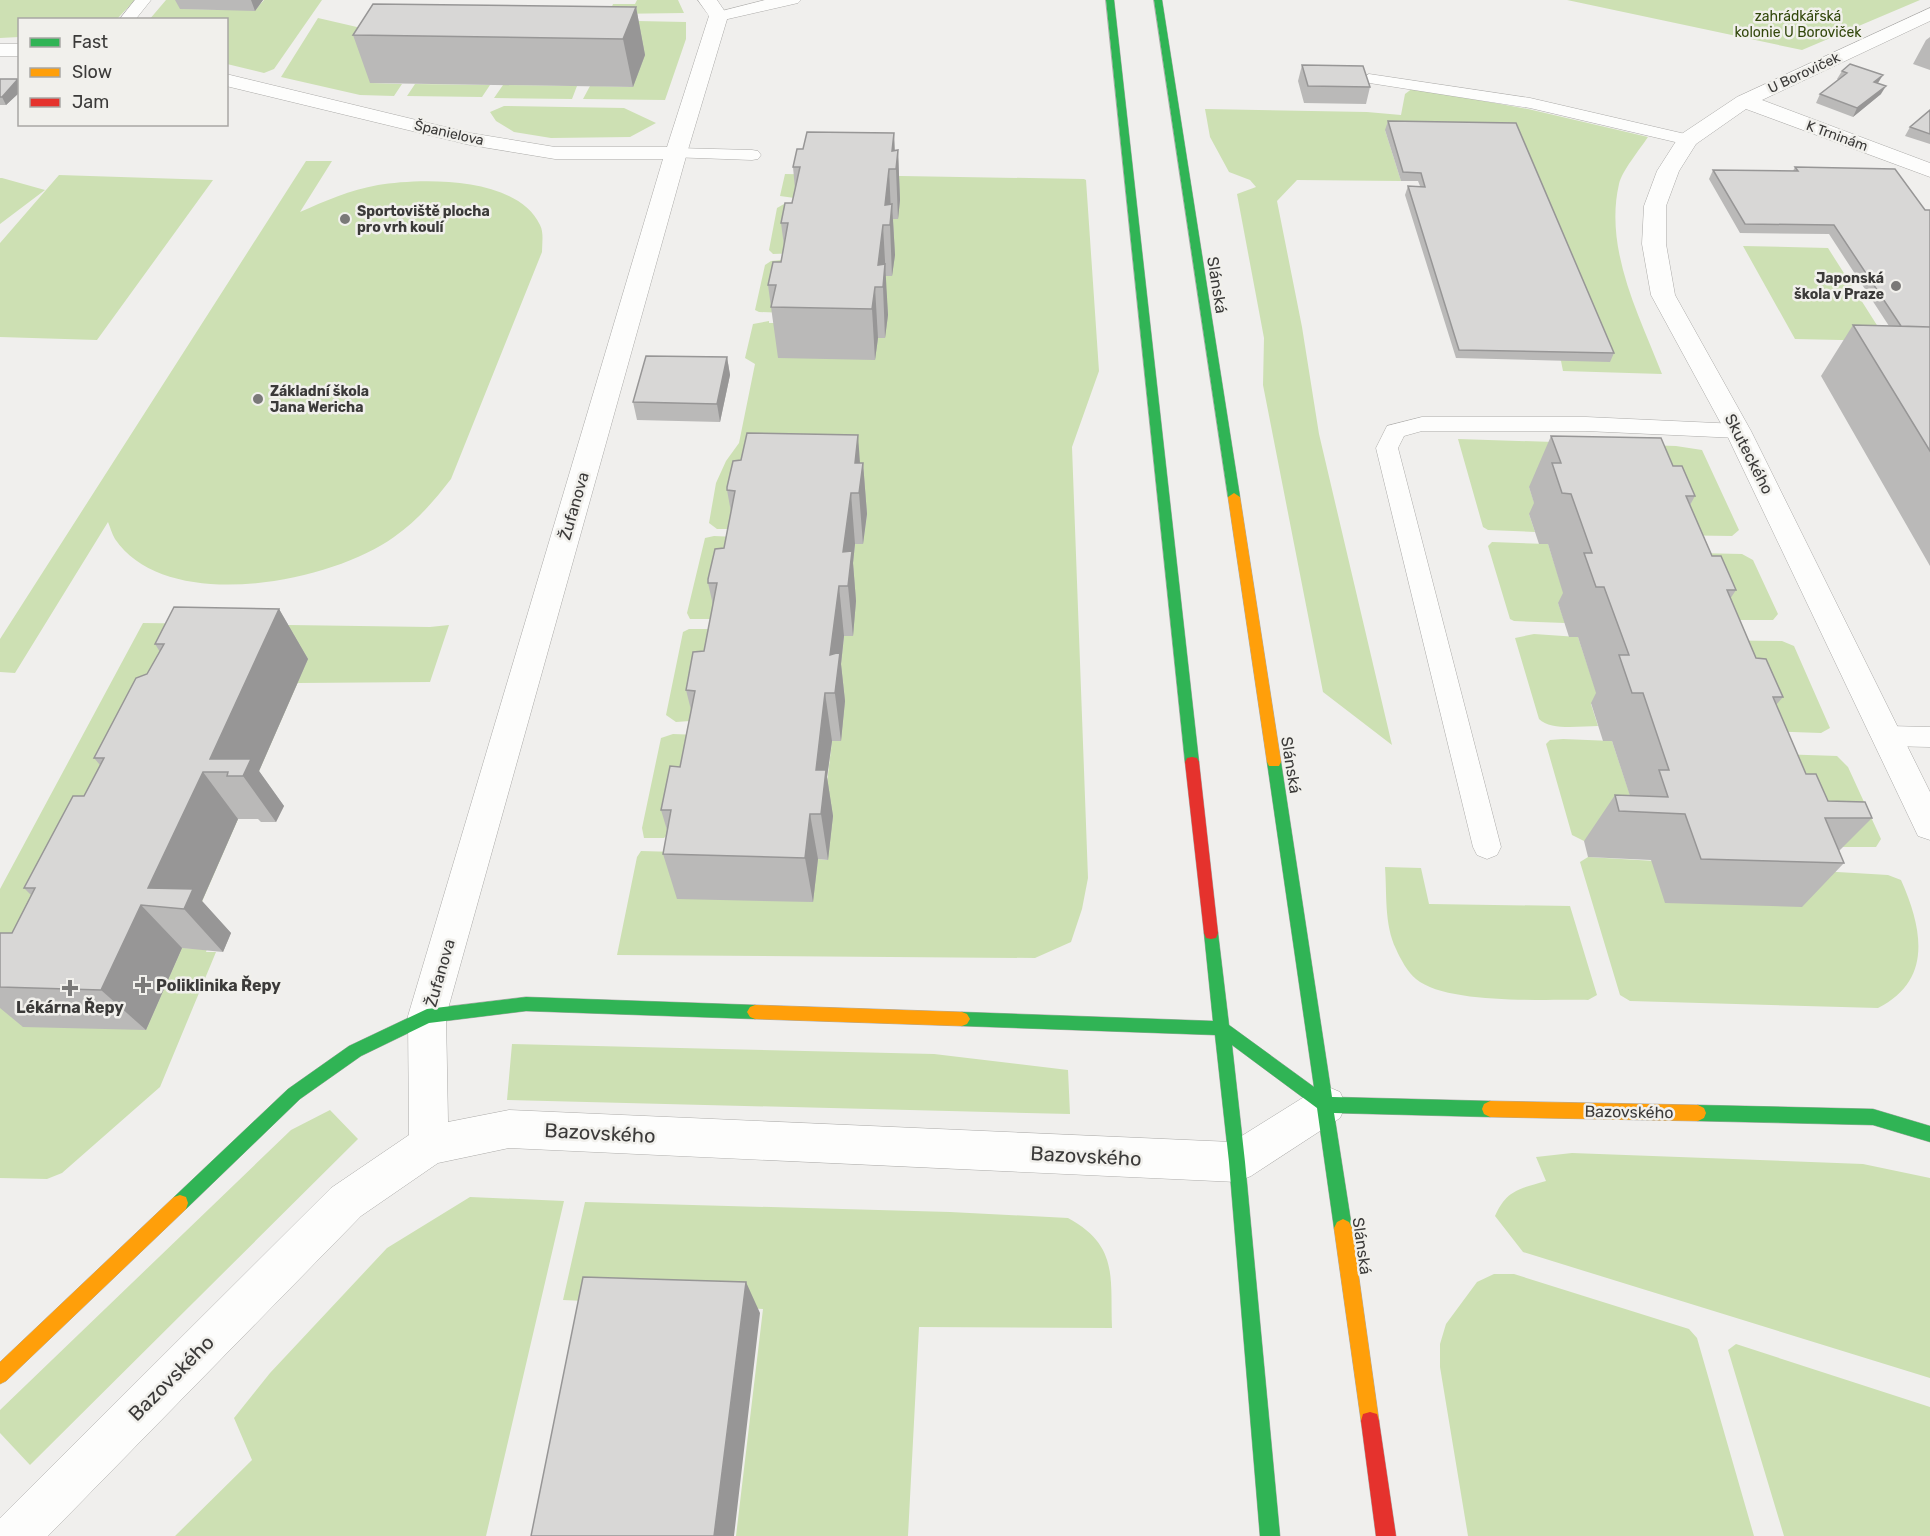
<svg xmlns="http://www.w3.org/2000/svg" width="1930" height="1536" viewBox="0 0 1930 1536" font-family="Rubik,sans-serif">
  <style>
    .green { fill: #cde0b3 }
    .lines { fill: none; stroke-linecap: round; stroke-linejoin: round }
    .lane-casing { stroke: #acaba9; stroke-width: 1 }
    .street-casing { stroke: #acaba9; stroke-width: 1 }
    .fast-casing { stroke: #acaba9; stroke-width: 1 }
    .slow-casing { stroke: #acaba9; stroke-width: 1 }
    .jam-casing { stroke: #acaba9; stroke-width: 1 }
    .lane { fill: #fdfdfc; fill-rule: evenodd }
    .street { fill: #fdfdfc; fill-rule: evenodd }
    .fast { fill: #30b455; fill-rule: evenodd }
    .slow { fill: #ff9f0a; fill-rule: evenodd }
    .jam { fill: #e5322d; fill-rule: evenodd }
    .wall { fill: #bab9b8 }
    .shaded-wall { fill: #979696 }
    .building { fill: #d8d7d6; stroke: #979696; stroke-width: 1.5 }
    .poi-dot { fill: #7a7978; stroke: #f1f0ec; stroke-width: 2 }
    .labels { text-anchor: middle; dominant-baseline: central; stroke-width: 5; stroke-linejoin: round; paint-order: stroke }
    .far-park-label { font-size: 14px; fill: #32470b; stroke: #f1f0ec }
    .far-street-label { font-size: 14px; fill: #3b3a39; stroke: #f1f0ec }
    .far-poi-label { font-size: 14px; font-weight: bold; fill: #3b3a39; stroke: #f1f0ec; text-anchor: start }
    .street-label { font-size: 16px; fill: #3b3a39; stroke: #f1f0ec }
    .poi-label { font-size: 16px; font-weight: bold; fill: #3b3a39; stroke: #f1f0ec; text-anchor: start }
    .near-street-label { font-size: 20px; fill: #3b3a39; stroke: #f1f0ec }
  </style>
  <rect width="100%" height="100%" fill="#f0efed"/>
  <path class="green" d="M0,0h135l-18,19 -97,1 -1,17 -19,1z
    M166,0h22l-7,9 74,1 9,-10h58l-48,69 -10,4 -37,-9 -1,-44h-77z
    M637,0h41l6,13 -75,1 4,-10h22z
    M1567,0h353l-118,50z
    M318,18l147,34 -94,31 31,1 -8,12 -34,-1 -79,-18z
    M540,19l146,3v17l-21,61 -82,-1 7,-13 42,1 12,-32z
    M415,84l75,1 -8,12 -75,-1z
    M503,85l74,1 -5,13 -78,-1z
    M1413,88l115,21 120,28c-8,12 -26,34 -29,47 -15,65 20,131 43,190l-99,-3 -2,-10 -176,-231 16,51 -104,-1 -20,21 25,126 17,107 73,311 -69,-53 -60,-307 1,-47 -27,-144 19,-7 -6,-7 -21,-8 -19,-35 -5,-28 162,3 34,3 4,-21z
    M504,106l120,2 32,15 -26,14 -79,1 -37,-6 -18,-11 -6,-9z
    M306,161h26l-32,51c25,-11 50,-22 78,-27 44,-7 139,-9 162,40 4,8 2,18 2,27l-91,227c-17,22 -34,42 -57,58 -64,46 -227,78 -279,2 -3,-5 -5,-12 -7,-17l-93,151 -15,-1v-33z
    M785,174l299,5 2,1 13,191 -27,76 16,431 -6,31 -11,33 -36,16 -418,-3 20,-98 4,-6 35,1 136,50 6,-43 9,1 -4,-44 9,-75h9l-5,-38 8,-67h9l-5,-34 7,-58 8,-1 4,-29 -139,15h-11l-8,-6 7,-40 10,-22 13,-18 16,-79 -10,-6 8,-34 16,-3v2h9l24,-124 -22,-3z
    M59,175l154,5 -116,160 -97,-3v-94z
    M0,178h2l43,12 -45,34z
    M784,204l9,1 5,48 -25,1 -4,-4 8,-42z
    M1743,246l85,2 59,93 -92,-2z
    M781,260l6,53 -28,-1 -4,-2 10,-45 6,-4z
    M1458,439l218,7 26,4 37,80 -7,6 -70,-1 -133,-48 9,27h-9l6,18 -47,-2 -5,-3z
    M714,536l22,1 -25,82h-21l-3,-6 18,-75z
    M1492,542l56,2 19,59h-9l7,20 -51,-2 -4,-2 -22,-73z
    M1696,553l46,1 11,6 25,54 -5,6h-47z
    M143,623l287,4 19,-2 -19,57 -133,1 11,-24 -162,371 36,-82 25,1 -1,3h10l-56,135 -98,86 -15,6 -47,-1v-289z
    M689,629h30l-29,92 -14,1 -10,-7 17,-83z
    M1534,634l44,3 22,66 -9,1 7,22c-17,0 -47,5 -59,-7l-24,-81z
    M1695,640l87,1 12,5 36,82 -9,5 -81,-3z
    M673,734l26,1 -33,101 -2,2h-20l-2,-10 19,-90z
    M1563,739l49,2 25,75 -53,25 -12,-6 -26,-91 4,-4z
    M1777,754l60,2 11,11 33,72 -5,8h-88z
    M1588,857l300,18 13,5c24,54 29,102 -23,128l-248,-7 -10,-6 -40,-133z
    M1385,867l36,1 8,36 141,2 27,89 -9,5c-41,-1 -141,5 -172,-21 -8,-6 -16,-21 -20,-30 -12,-25 -9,-56 -11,-82z
    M512,1044l422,10 134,16 2,44 -563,-14z
    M330,1110l28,29 -328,326 -30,-32v-23l291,-280z
    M1572,1153l291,11 67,14v200l-407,-126 -28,-36c12,-27 25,-27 51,-35l-10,-24z
    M470,1197l94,4 -78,335h-311l77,-76 -18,-42 36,-45 117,-125z
    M585,1202l365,10 118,6c51,28 42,59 44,110l-193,-1 -11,209h-172l27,-227 -200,-9z
    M1494,1274h20l175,55 8,9 57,198h-286l-28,-169v-23l6,-20 31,-42z
    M1736,1344l194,63v129h-146l-56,-186z"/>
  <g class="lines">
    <defs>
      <path id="lane" d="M135,0h16l-16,20h-16z
        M765,0h36l-3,3 -79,18 -8,-5 3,-3z
        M1369,74l161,24 164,38 3,4 -3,4 -6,1 -158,-37 -167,-26 -2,-3z
        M676,148l76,2 6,1 3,4 -3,4 -6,1 -82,-3 -3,-4 3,-4z
        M1422,417h164l152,7 8,2 3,5 -3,5 -8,2 -152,-7h-164l-18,5 -6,12 103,399 -4,8 -10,4 -10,-4 -4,-8 -97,-399 11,-22z
        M1887,726l43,1v20l-43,-1 -9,-3 -4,-7 4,-7z"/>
      <path id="street" d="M698,0h19l11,16 -41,137 -241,863 2,106 61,-12 723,32 80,-50 14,-6 14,6 6,13 -6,13 -89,58 -14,6 -728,-34 -71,15 -77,53 -313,320h-48v-18l331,-330 78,-53 -1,-119 255,-857h-108l-85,-14 -244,-59v-12l244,59 85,14h112l42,-131z
        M1930,8v13l-168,79 168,63v14l-184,-68 -50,35 -17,27 -13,35v38l9,51 76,136 179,361v48l-12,-4 -193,-405 -74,-136 -9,-51 2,-38 13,-35 23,-36 57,-38z
        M0,44h20v12h-20z"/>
      <path id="fast" d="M1106,0h8l85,762 -2,4h-10l-2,-4z
        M1154,0h8l78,497 -6,4 -6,-4z
        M1274,757l5,1 2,4 51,335 158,4 6,3 2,5 -2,5 -6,3 -156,-4 18,115 -3,6 -6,3 -6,-3 -3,-6 -17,-120 -85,-63 13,117 35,374h-20l-31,-374 -14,-127 -253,-9 -5,-2 -3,-5 3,-5 5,-2 251,9 -9,-88 2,-5 5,-1 5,1 2,5 11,92 85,62 -47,-325 2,-4z
        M526,997l229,8 5,2 3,5 -3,5 -5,2 -229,-8 -97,12 -68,33 -61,43 -114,110 -6,2 -6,-2 -2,-6 2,-6 114,-108 61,-43 78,-37z
        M1698,1105l175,4 57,17v16l-57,-17 -175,-4 -6,-3 -2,-5 2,-5z"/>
      <path id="slow" d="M1234,493l6,4 41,265 -2,4h-10l-2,-4 -39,-265z
        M755,1005l207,7 5,2 3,5 -3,5 -5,2 -207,-7 -5,-2 -3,-5 3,-5z
        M1490,1101l208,4 6,3 2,5 -2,5 -6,3 -208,-4 -6,-3 -2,-5 2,-5z
        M180,1195l6,2 2,6 -2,6 -180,172 -6,3v-22l174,-165z
        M1343,1219l6,3 3,6 27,193 -2,7 -7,2 -7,-2 -2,-7 -27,-193 3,-6z"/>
      <path id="jam" d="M1192,757l5,1 2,4 19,171 -2,5 -5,1 -5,-1 -2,-5 -19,-171 2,-4z
        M1370,1412l7,2 2,7 17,115h-20l-15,-115 2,-7z"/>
    </defs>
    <use href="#lane" class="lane-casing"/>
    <use href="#street" class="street-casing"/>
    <use href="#fast" class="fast-casing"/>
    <use href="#slow" class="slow-casing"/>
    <use href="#jam" class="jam-casing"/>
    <use href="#lane" class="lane"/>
    <use href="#street" class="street"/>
    <use href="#fast" class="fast"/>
    <use href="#slow" class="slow"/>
    <use href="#jam" class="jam"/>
  </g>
  <path class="wall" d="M175,0h88l-8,11 -75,-2z
    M636,7l9,48 -12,32 -263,-4 -17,-48z
    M1930,37v33l-17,-6 13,-24z
    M1302,65l68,22 -4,17 -62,-1 -6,-22z
    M1842,71l36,12 3,11 -28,23 -37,-14 4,-9 18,-14 -1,-1z
    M0,79l20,2v11l-14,13h-6z
    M1930,110v34l-25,-8 5,-9z
    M1388,121l226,232 -4,9 -154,-4 -51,-163 3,-9h12l-2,-5h-17l-16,-51z
    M894,133l1,17h3l2,50 -2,19h-5l2,36 -3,21h-7l3,39 -3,23h-7l-3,22 -97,-2 -10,-73 13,-23 3,-16 -3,-23 11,-20 3,-14 -2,-22 10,-18z
    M1795,167l130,43h5v356l-109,-190 32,-51 36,1 -60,-92 -89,-1 -31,-54 4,-9 80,1z
    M727,357l3,18 -10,47 -83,-2 -4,-18z
    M1551,436l122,30 22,30 -5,9 22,51 24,34 -6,9 26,59 27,39 -7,8 30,69 22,27 44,17 -33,33 5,12 -42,44 -137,-4 -14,-43 -63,-3 -4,-16 31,-46 15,1 -18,-55h-9l-12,-38 5,-10 -18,-56h-9l-11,-34 5,-10 -15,-49h-9l-10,-30 5,-11 -5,-16z
    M860,463h3l4,51 -4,30h-8l-2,19 3,38 -3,35h-9l-3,28 4,37 -4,40h-9l-5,36 6,39 -5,44 -10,-1 -5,43 -136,-3 -14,-45 4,-24 -6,-20 19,-43 11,-57 -5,-20 18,-39 9,-46 -5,-22 16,-35 7,-36 -4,-22z
    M279,609l29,50 -49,112 25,35 -8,16h-15l-3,-3h-20l-36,82 29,32 -8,19 -41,-4 -36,82 -123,-3 -23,-19v-75h12l19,-38 -7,-7 60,-92 16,-31 -6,-7 53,-84 13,-22 -5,-8z"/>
  <path class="shaded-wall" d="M251,0h12l-8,11z
    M636,7l9,48 -12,32 -10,-48z
    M1883,75l-5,8 -4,-1z
    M18,79l2,2v11l-14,13 -4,-8z
    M1886,86l-5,8 -28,23 4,-9z
    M894,133l1,36 -3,-18z
    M898,150l2,50 -2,19 -2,-50z
    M889,169l2,44 1,-9 3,51 -3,21 -2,-51 -5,-20z
    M883,225l5,90 -3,23 -2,-51 -5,-22z
    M875,287l3,51 -3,22 -3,-51z
    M727,357l3,18 -10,47 -3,-18z
    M858,435l3,42 2,-14 4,51 -4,30 -4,-51 -4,-30z
    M851,493l4,51 -2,19 3,38 -3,35 -5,-50 -5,-34z
    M839,586l5,50 -3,28 4,37 -4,40 -11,-86z
    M279,609l29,50 -49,112 25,35 -8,16 -33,-46 -15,-4 -18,-13z
    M825,693l7,48 -5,36 6,39 -5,44 -7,-46 -5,-44z
    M203,772l35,47 -36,82 29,32 -8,19 -39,-43 -36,-21z
    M810,814l8,45 -5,43 -8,-44z
    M141,905l41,43 -36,82 -45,-40z
    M746,1282l14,31 -26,223h-20z"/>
  <path class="building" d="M373,4l263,3 -13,32 -270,-4z
    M1850,64l33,11 -9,7 12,4 -29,22 -37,-14 27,-21 -5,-2z
    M1302,65l61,1 7,21 -62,-1z
    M0,79h18l-16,18h-2z
    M1930,110v24l-20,-7z
    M1388,121l128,2 98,230 -155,-3 -51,-164 17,1 -4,-14 -18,-1z
    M807,132l87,1 -2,18 6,-1 -2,19h-7l-4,36 7,-1 -2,21h-7l-5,40 7,-1 -2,23h-8l-3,22 -101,-2 5,-22h-8l5,-23h8l7,-39h-7l4,-20h7l8,-36h-7l4,-18h6z
    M1795,167l100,2 30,41h5v117l-29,-1 -67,-101 -89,-1 -32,-54 85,1z
    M1853,325l77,2v124z
    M646,356l81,1 -10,47 -84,-2z
    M747,433l111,2 -3,28h8l-4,30h-8l-8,59 9,-1 -4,35h-9l-9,69 10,-3 -5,41h-10l-9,77h10l-5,44h-11l-5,44 -142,-4 8,-44h-10l9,-44 10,1 15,-76 -9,-1 7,-38 11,-1 13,-68h-9v-4l7,-30 9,-1 11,-57 -8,-1v-3l6,-26 8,-1z
    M1551,436l110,2 12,28h9l13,30h-9l26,60h9l15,34h-9l29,68 10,1 17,38h-10l33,77h10l12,27 37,1 7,16h-47l19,45 -143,-4 -16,-45 -66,-3 -4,-16 53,2 -9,-27h10l-26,-77h-11l-13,-38h10l-25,-68h-8l-12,-34h8l-21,-59 -9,-1 -10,-30h9z
    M174,607l105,2 -69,150h41l-8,17h-16l1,-4h-25l-55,116 45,1 -9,20 -43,-4 -40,85 -101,-3v-54h12l23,-45h-11l49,-92h11l20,-38h-10l42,-80 11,-4 17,-30h-9z
    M583,1277l163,5 -32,254h-183z"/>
  <g class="poi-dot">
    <circle cx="345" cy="219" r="6"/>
    <circle cx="1896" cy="286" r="6"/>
    <circle cx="258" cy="399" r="6"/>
    <path d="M140 976h6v6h6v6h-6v6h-6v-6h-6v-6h6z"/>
    <path d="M67 979h6v6h6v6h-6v6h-6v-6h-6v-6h6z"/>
  </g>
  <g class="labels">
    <g class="far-park-label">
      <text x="1798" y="16">zahrádkářská<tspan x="1798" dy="16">kolonie U Boroviček</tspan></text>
    </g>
    <g class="far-street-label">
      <text transform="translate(1804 73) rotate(-25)">U Boroviček</text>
      <text transform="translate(449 133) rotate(13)">Španielova</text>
      <text transform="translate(1837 136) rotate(20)">K Trninám</text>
    </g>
    <g class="far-poi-label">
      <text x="357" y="211">Sportoviště plocha<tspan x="357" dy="16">pro vrh koulí</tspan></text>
      <text x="1884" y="278" text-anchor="end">Japonská<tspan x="1884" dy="16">škola v Praze</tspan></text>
      <text x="270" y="391">Základní škola<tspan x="270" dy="16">Jana Wericha</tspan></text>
    </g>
    <g class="street-label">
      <text transform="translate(1217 285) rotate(81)">Slánská</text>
      <text transform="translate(1749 454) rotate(63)">Skuteckého</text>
      <text transform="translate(574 506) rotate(-74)">Žufanova</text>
      <text transform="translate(1291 765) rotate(81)">Slánská</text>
      <text transform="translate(440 973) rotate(-74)">Žufanova</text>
      <text transform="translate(1629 1112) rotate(1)">Bazovského</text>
      <text transform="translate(1362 1246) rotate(82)">Slánská</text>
    </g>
    <g class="poi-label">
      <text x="156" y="985">Poliklinika Řepy</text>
      <text x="70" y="1007" text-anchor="middle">Lékárna Řepy</text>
    </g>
    <g class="near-street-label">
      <text transform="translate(600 1133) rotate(3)">Bazovského</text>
      <text transform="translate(1086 1156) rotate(3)">Bazovského</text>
      <text transform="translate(171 1378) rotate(-45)">Bazovského</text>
    </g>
  </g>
  <rect x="18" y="18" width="210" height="108" fill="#f1f0ec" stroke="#a8a7a4" stroke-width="1.5"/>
  <rect x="30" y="38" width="30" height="9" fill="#30b455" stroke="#a8a7a4" stroke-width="1.5"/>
  <text x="72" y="48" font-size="18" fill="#3b3a39">Fast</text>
  <rect x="30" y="68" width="30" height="9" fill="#ff9f0a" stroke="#a8a7a4" stroke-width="1.5"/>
  <text x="72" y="78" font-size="18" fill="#3b3a39">Slow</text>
  <rect x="30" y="98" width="30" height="9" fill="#e5322d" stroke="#a8a7a4" stroke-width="1.5"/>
  <text x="72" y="108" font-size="18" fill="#3b3a39">Jam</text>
</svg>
